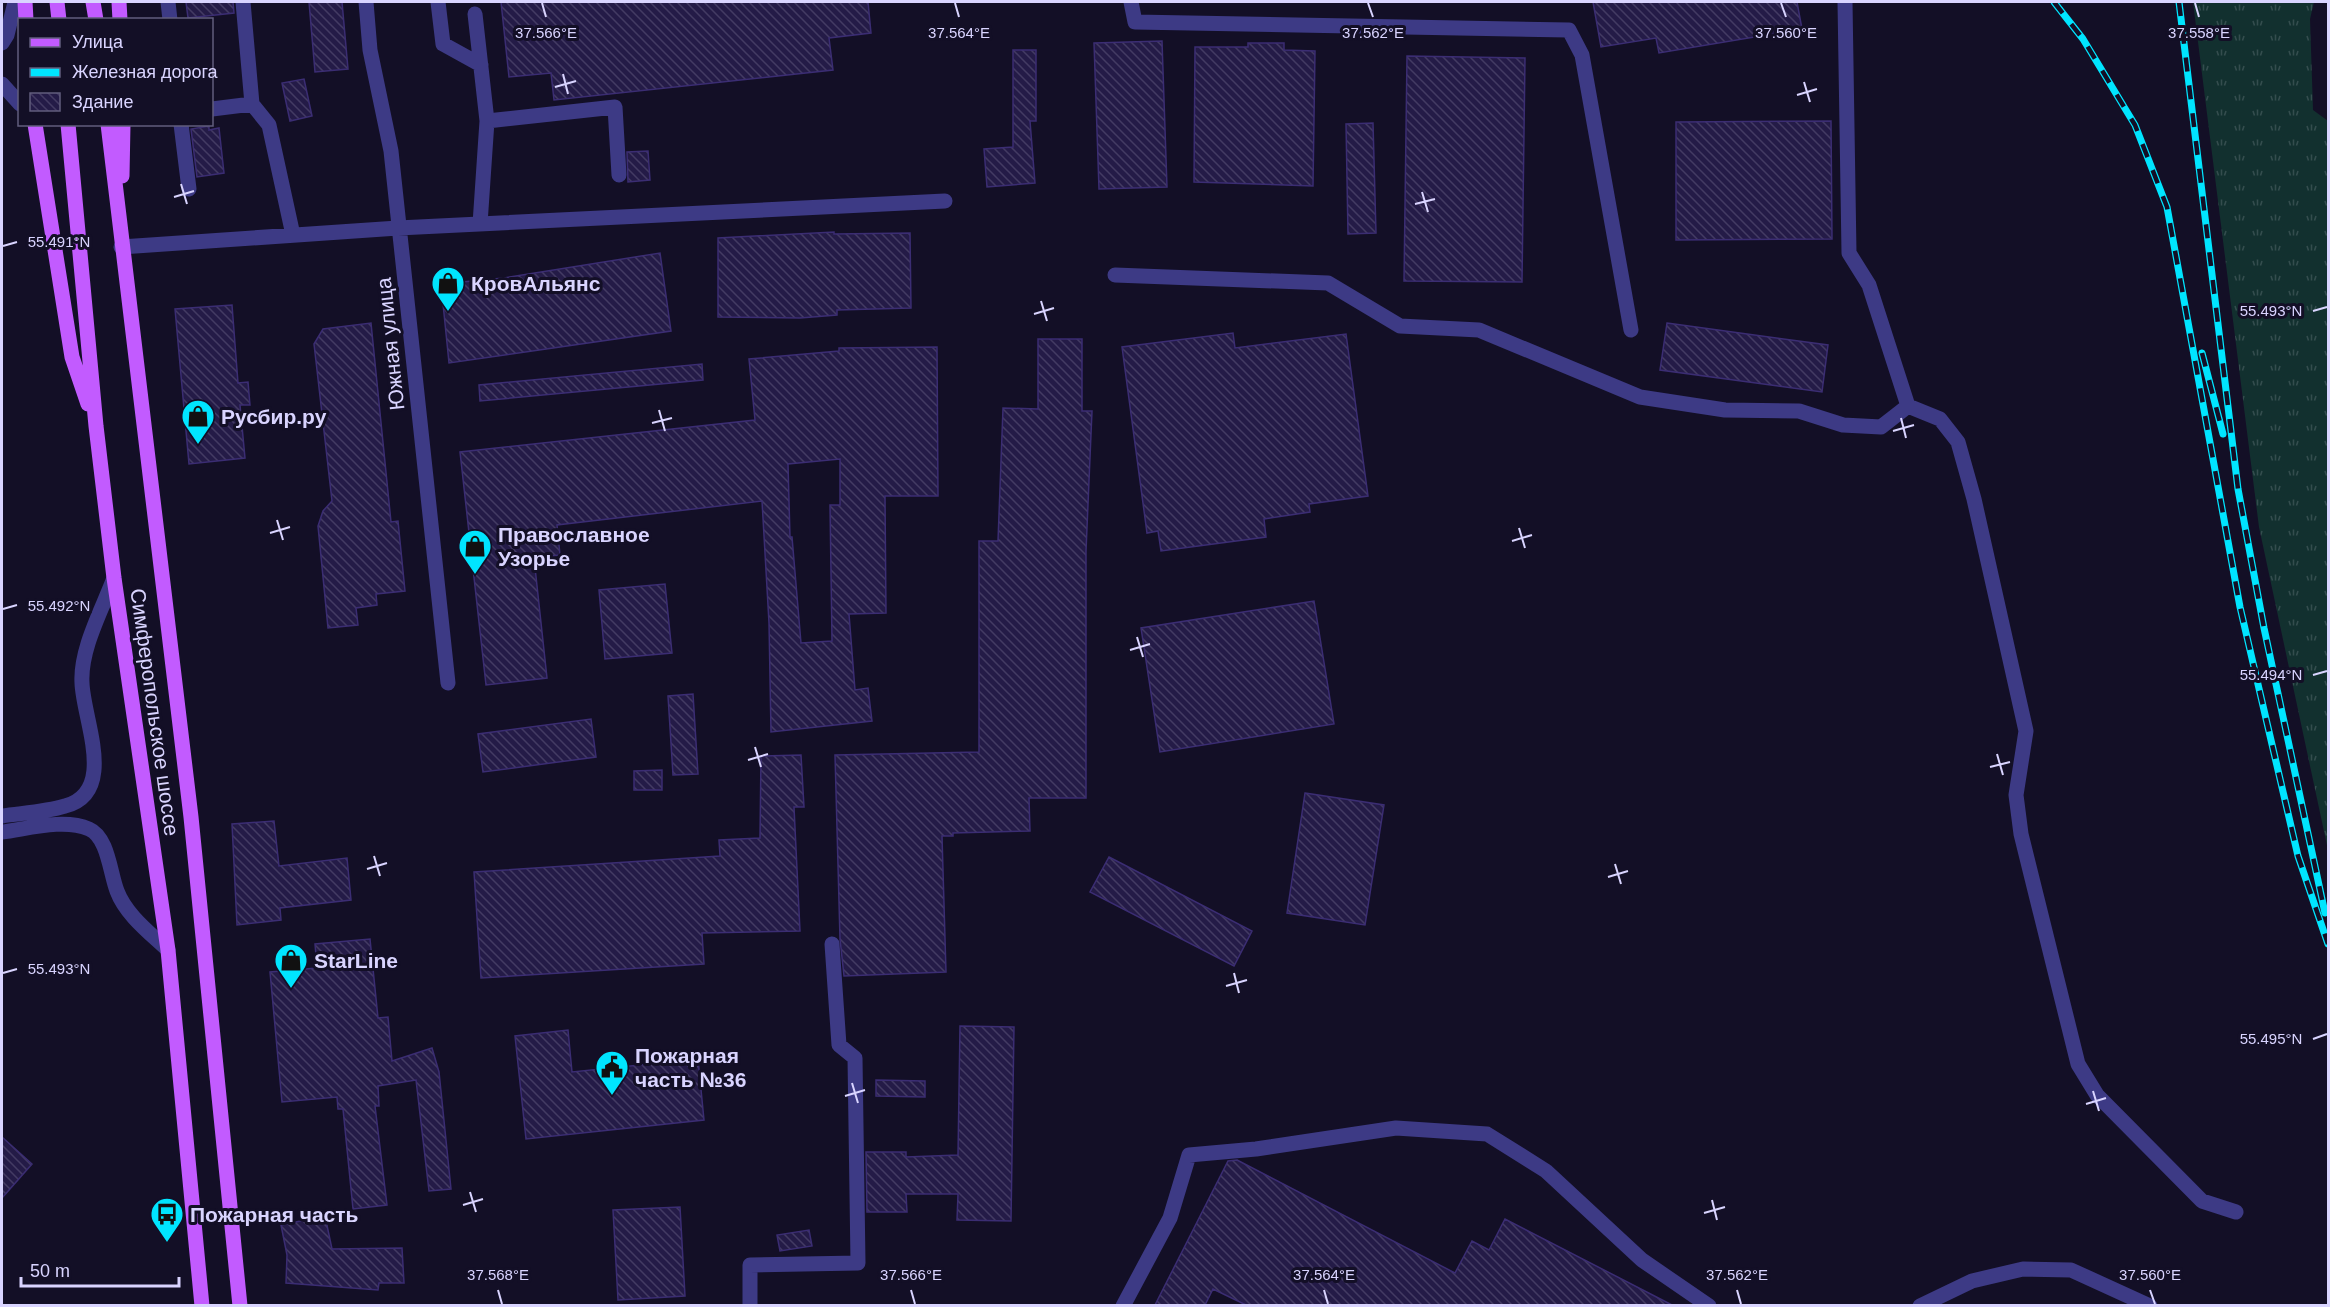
<svg xmlns="http://www.w3.org/2000/svg" width="2330" height="1307" viewBox="0 0 2330 1307" font-family="Arial,sans-serif">
  <style>
    .grass { fill: url(#grass-tufts) }
    .building { fill: url(#building-back-hatch); stroke: #3b2d73; stroke-width: 1.5; fill-rule: evenodd }
    .lines { fill: none; stroke-linecap: round; stroke-linejoin: round }
    .minor { stroke: #3d3a85; stroke-width: 15 }
    .major { stroke: #c25bff; stroke-width: 15 }
    .rail-casing { stroke: #00e5ff; stroke-width: 7 }
    .rail { stroke: #130f26; stroke-width: 4.5; stroke-dasharray: 14; stroke-linecap: butt }
    .ticks { fill: none; stroke: #d9d4ff; stroke-width: 2 }
    .labels { text-anchor: middle; dominant-baseline: central; stroke-width: 6; stroke-linejoin: round; paint-order: stroke }
    .poi-label { font-size: 21px; font-weight: bold; fill: #d9d4ff; stroke: #130f26; text-anchor: start }
    .street-label { font-size: 21px; fill: #d9d4ff; stroke: #130f26 }
    .ticks-label { font-size: 15px; text-anchor: middle; fill: #d9d4ff; stroke: #130f26; stroke-width: 6; stroke-linejoin: round; paint-order: stroke }
  </style>
  <defs>
    <pattern id="grass-tufts" width="24" height="20" patternUnits="userSpaceOnUse" patternTransform="scale(1.5)"><rect width="24" height="20" fill="#12302f"/><path d="M3 7l-1-3M5 7V3M7 7l1-3M15 17l-1-3M17 17v-4M19 17l1-3" fill="none" stroke="#344d4e"/></pattern>
    <pattern id="building-back-hatch" width="6" height="6" patternUnits="userSpaceOnUse" patternTransform="scale(1.5)"><rect width="6" height="6" fill="#241b47"/><path d="M-1 5l2 2M0 0l6 6M5-1l2 2" fill="none" stroke="#433b63"/></pattern>
  </defs>
  <rect width="100%" height="100%" fill="#130f26"/>
  <path class="grass" d="M2193,2h121l-4,17 3,91 15,11v729l-69,-323z"/>
  <path class="building" d="M186,2h47l1,11 -46,5z
    M309,2h33l6,67 -33,3z
    M501,2h367l3,31 -42,5 4,32 -279,30 -3,-27 -42,4z
    M1593,2h204l5,27 -143,24 -3,-15 -55,9z
    M1162,41l5,146 -68,2 -5,-146z
    M1248,43h36v7l31,1 -2,135 -119,-4 1,-135h53z
    M1013,50h23v71h-6l5,62 -48,4 -3,-38 29,-2z
    M1407,56l118,2 -3,224 -118,-1z
    M304,79l8,37 -22,5 -8,-38z
    M1831,121l1,118 -156,1v-118z
    M1373,123l3,110 -28,1 -2,-110z
    M209,126v4l10,-2 5,45 -27,4 -6,-48z
    M648,151l2,29 -22,2 -1,-30z
    M834,232v2l76,-1 1,75 -74,2v5l-37,3 -82,-1v-79z
    M660,253l11,78 -222,32 -8,-79 63,-6z
    M232,305l6,78 10,-1 2,23h-10l5,53 -56,6 -14,-155z
    M371,323l20,199 7,-1 7,70 -29,3 1,11 -21,3 2,17 -30,3 -10,-102 5,-15 9,-10 -18,-157 9,-15z
    M1667,323l161,22 -6,47 -162,-22z
    M1233,333l2,15 111,-14 22,162 -59,8 1,8 -46,7 2,18 -105,14 -3,-20 -11,2 -25,-186z
    M1038,339h44v72h10l-6,140v247h-57l1,33 -77,2v3h-11l4,136 -102,4 -4,-37 -5,-184 144,-3v-211h19l5,-133 35,1z
    M937,347l1,149h-53l1,117 -37,1 6,76 13,-2 4,33 -101,11 -2,-109 -7,-122 -205,24 3,30 -26,3 13,120 -61,7 -26,-233 295,-32 -6,-61 90,-8v-3zM840,459v46h-10l2,136 -31,2 -9,-106h-2l-2,-73z
    M702,364l1,16 -223,21 -1,-16z
    M665,584l7,69 -67,6 -6,-69z
    M1314,601l20,123 -174,28 -19,-124z
    M693,694l5,80 -25,1 -5,-79z
    M591,719l5,38 -113,15 -5,-38z
    M801,755l3,52h-10l6,124 -98,2 2,31 -223,14 -7,-106 246,-16 -1,-16 41,-2 1,-82z
    M662,770v20h-28v-19z
    M1305,793l79,12 -19,120 -78,-12z
    M274,821l5,45 68,-8 4,42 -71,8 1,12 -44,5 -5,-101z
    M1109,857l143,74 -18,35 -144,-74z
    M370,939l8,79 10,-1 4,44 40,-13 7,24 12,117 -22,2 -13,-111 -38,6 1,20h-4l12,99 -34,4 -10,-100h-5l-1,-12 -55,5 -12,-130 47,-4 -2,-24z
    M960,1026l54,1 -3,194 -54,-1 1,-26h-52l1,18h-40l-1,-60h40v5l52,-2z
    M568,1030l4,42 126,-13 6,61 -178,19 -11,-103z
    M876,1080l49,1v16l-49,-1z
    M2,1137l30,27 -30,34z
    M1237,1160l218,113 17,-32 17,9 16,-31 167,86h-426l-33,-16 -8,16h-50l73,-144z
    M680,1207l5,89 -67,4 -5,-90z
    M325,1216l7,33 70,-1 2,35h-25l-1,7 -92,-7 1,-28 -6,-30z
    M809,1230l3,16 -32,5 -3,-16z"/>
  <g class="lines">
    <path class="minor" d="M168,2l2,18
      M366,2l4,48 21,101 57,532
      M438,2l5,42 38,21
      M1131,2l4,20 434,8 13,25 49,275
      M1845,2l4,251 20,32 39,121
      M475,14l12,107
      M2,43l5,-8 8,-33
      M2,84l18,20
      M252,104l17,21 24,110
      M212,109l40,-5 -9,-102
      M181,124l8,65
      M480,224l7,-103 128,-14 4,68
      M121,247l277,-19 547,-27
      M1115,275l213,8 72,43 79,4 161,67 85,13 74,1 44,14 38,2 27,-21
      M1908,406l32,13 18,23 16,57 52,232 -10,64 5,39 57,230 19,31 105,106 34,11
      M2,816c20,-3 43,-4 63,-10 53,-14 18,-87 17,-123 -2,-34 20,-73 32,-105
      M2,832c25,-3 62,-14 87,-3 19,8 21,44 28,62 9,24 33,42 51,59
      M750,1306v-41l108,-2 -3,-205 -16,-13 -7,-101
      M1123,1306l47,-88 19,-63 67,-6 140,-21 91,6 59,37 96,89 67,46
      M1920,1306l52,-25 51,-12 48,1 79,36"/>
    <path class="major" d="M25,2l1,18
      M57,2l2,18
      M93,2l3,18
      M119,2l1,18
      M35,124l37,233 16,47
      M68,124l28,302 18,152 54,372 34,356
      M108,124l83,693 49,489
      M122,176l1,-52"/>
    <defs>
      <path id="rail" d="M2054,2l29,37 52,86 32,82 73,400 58,249 30,88
        M2179,2l59,487 26,139 61,285
        M2202,353l21,81"/>
    </defs>
    <use href="#rail" class="rail-casing"/>
    <use href="#rail" class="rail"/>
  </g>
  <path class="ticks" d="M542,3l4,14M955,3l4,14M1368,3l5,14M1781,3l5,14M2195,3l4,14M563,74l5,20M1804,82l6,20M555,87l21,-6M1797,95l20,-6M181,184l6,20M1422,192l6,20M174,197l20,-6M1415,204l20,-5M3,246l14,-4M1041,301l6,20M2313,311l14,-4M1034,314l20,-6M659,410l6,21M1901,418l5,20M652,423l20,-5M1893,431l21,-6M277,520l6,20M1519,528l6,20M270,533l20,-6M1512,541l20,-6M3,609l14,-4M1137,637l6,20M1130,650l20,-6M2313,675l14,-4M755,747l6,20M1997,754l6,21M748,760l20,-6M1990,767l20,-5M374,856l6,20M1615,864l6,20M367,869l20,-6M1608,877l20,-6M3,973l14,-4M1234,973l5,20M1226,986l21,-6M2313,1039l14,-5M852,1083l6,20M2093,1091l6,20M845,1096l20,-6M2086,1104l20,-6M470,1192l6,20M1712,1200l5,20M463,1205l20,-6M1704,1213l21,-6M498,1290l4,14M911,1290l4,14M1324,1290l4,14M1737,1290l4,14M2150,1290l5,14"/>
  <defs>
    <symbol id="shop-pin" viewBox="-11 -11 22 30"><path d="M0 17L-7.5 6A9.5 9.5 0 1 1 7.5 6Z" fill="#00e5ff" stroke="#130f26"/><path d="M-5-2.5h2.3a2.7 3.5 0 0 1 5.4 0H5L5.5 6h-11ZM-1.5-2.5h3a1.5 2.3 0 0 0-3 0Z" fill="#111"/></symbol>
    <symbol id="civic-pin" viewBox="-11 -11 22 30"><path d="M0 17L-7.5 6A9.5 9.5 0 1 1 7.5 6Z" fill="#00e5ff" stroke="#130f26"/><path d="M-.6-6.5H3V-4.5H.6V-3L4-1V1h2V6H-6V1h2V-1L-.6-3ZM-1.2 2.5V6h2.4V2.5Z" fill="#111"/></symbol>
    <symbol id="bus-pin" viewBox="-11 -11 22 30"><path d="M0 17L-7.5 6A9.5 9.5 0 1 1 7.5 6Z" fill="#00e5ff" stroke="#130f26"/><path d="M-5-6H5V4H4V6H2V4H-2V6H-4V4H-5ZM-3.5-4V0h7V-4ZM-3.5 1.2v1.5H-2V1.2ZM2 1.2v1.5H3.5V1.2Z" fill="#111"/></symbol>
  </defs>
  <g fill-rule="evenodd">
    <use href="#shop-pin" x="429" y="264" width="38" height="52"/>
    <use href="#shop-pin" x="179" y="397" width="38" height="52"/>
    <use href="#shop-pin" x="456" y="527" width="38" height="52"/>
    <use href="#shop-pin" x="272" y="941" width="38" height="52"/>
    <use href="#civic-pin" x="593" y="1048" width="38" height="52"/>
    <use href="#bus-pin" x="148" y="1195" width="38" height="52"/>
  </g>
  <g class="labels">
    <g class="poi-label">
      <text x="471" y="283">КровАльянс</text>
      <text x="221" y="416">Русбир.ру</text>
      <text x="498" y="534">Православное<tspan x="498" dy="24">Узорье</tspan></text>
      <text x="314" y="960">StarLine</text>
      <text x="635" y="1055">Пожарная<tspan x="635" dy="24">часть №36</tspan></text>
      <text x="190" y="1214">Пожарная часть</text>
    </g>
    <g class="street-label">
      <text transform="translate(390 344) rotate(-96)">Южная улица</text>
      <text transform="translate(155 712) rotate(82)">Симферопольское шоссе</text>
    </g>
  </g>
  <g class="ticks-label">
    <text x="546" y="38">37.566°E</text>
    <text x="959" y="38">37.564°E</text>
    <text x="1373" y="38">37.562°E</text>
    <text x="1786" y="38">37.560°E</text>
    <text x="2199" y="38">37.558°E</text>
    <text x="59" y="247">55.491°N</text>
    <text x="2271" y="316">55.493°N</text>
    <text x="59" y="611">55.492°N</text>
    <text x="2271" y="680">55.494°N</text>
    <text x="59" y="974">55.493°N</text>
    <text x="2271" y="1044">55.495°N</text>
    <text x="498" y="1280">37.568°E</text>
    <text x="911" y="1280">37.566°E</text>
    <text x="1324" y="1280">37.564°E</text>
    <text x="1737" y="1280">37.562°E</text>
    <text x="2150" y="1280">37.560°E</text>
  </g>
  <rect width="2330" height="1307" fill="none" stroke="#d9d4ff" stroke-width="6"/>
  <rect x="18" y="18" width="195" height="108" fill="#130f26" stroke="#625e7d" stroke-width="1.5"/>
  <rect x="30" y="38" width="30" height="9" fill="#c25bff" stroke="#625e7d" stroke-width="1.5"/>
  <text x="72" y="48" font-size="18" fill="#d9d4ff">Улица</text>
  <rect x="30" y="68" width="30" height="9" fill="#00e5ff" stroke="#625e7d" stroke-width="1.5"/>
  <text x="72" y="78" font-size="18" fill="#d9d4ff">Железная дорога</text>
  <rect x="30" y="93" width="30" height="18" fill="url(#building-back-hatch)" stroke="#625e7d" stroke-width="1.5"/>
  <text x="72" y="108" font-size="18" fill="#d9d4ff">Здание</text>
  <path d="M21 1277v9h158v-9" fill="none" stroke="#d9d4ff" stroke-width="3"/>
  <text x="30" y="1277" font-size="18" fill="#d9d4ff" stroke="#130f26" stroke-width="4.5" paint-order="stroke">50 m</text>
</svg>
